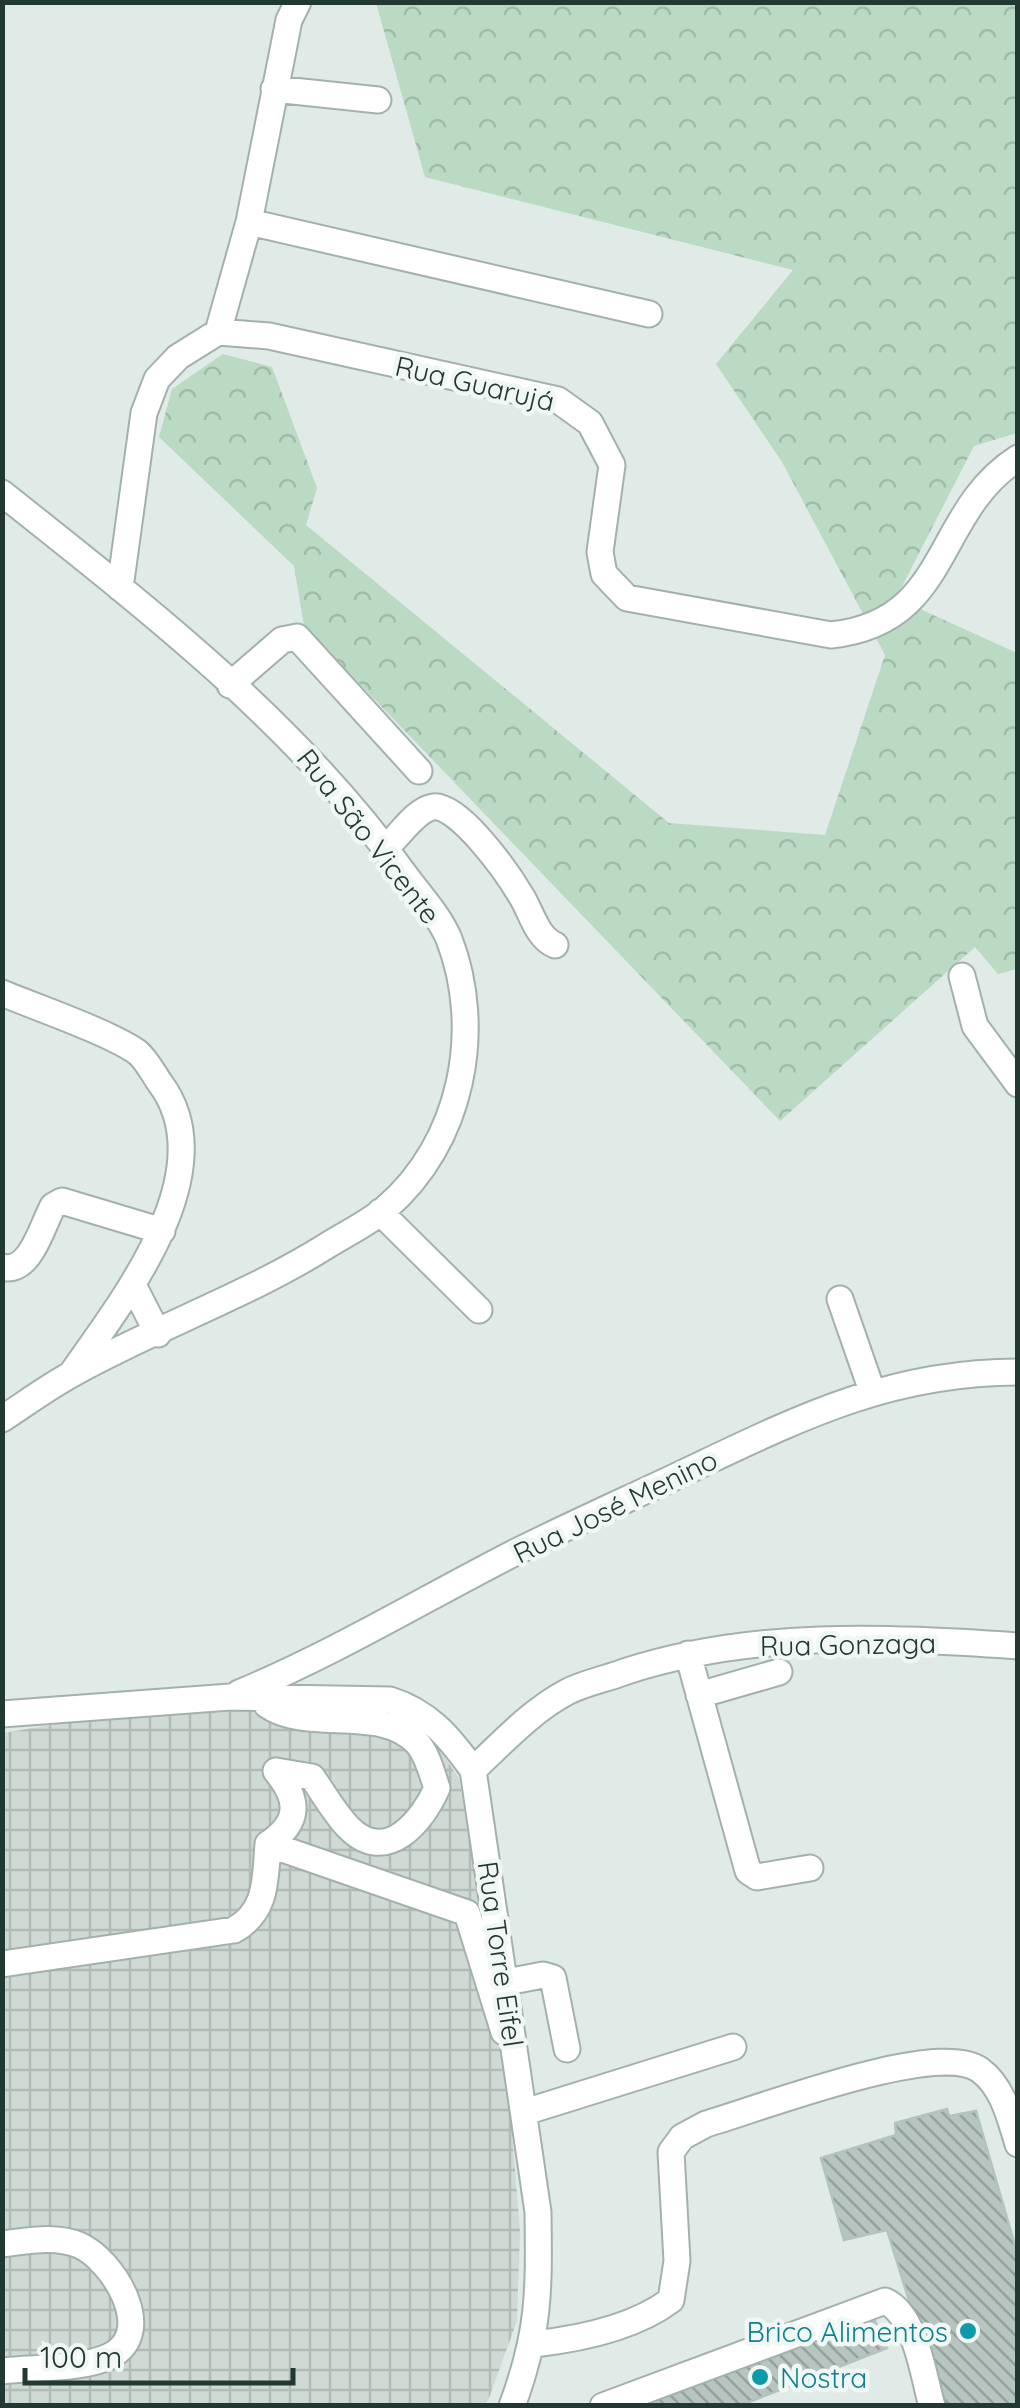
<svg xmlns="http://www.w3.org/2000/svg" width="1020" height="2408" viewBox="0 0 1020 2408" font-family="Quicksand,sans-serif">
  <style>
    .industrial { fill: url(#industrial-grid) }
    .forest { fill: url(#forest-crowns) }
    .building { fill: url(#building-back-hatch); stroke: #b3c3bd; stroke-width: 2.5 }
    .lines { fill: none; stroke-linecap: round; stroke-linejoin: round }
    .minor-casing { stroke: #a3b1ad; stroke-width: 29 }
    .minor { stroke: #fff; stroke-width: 25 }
    .culture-dot { fill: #0f9aa8; stroke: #f0f7f4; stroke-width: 4 }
    .labels { text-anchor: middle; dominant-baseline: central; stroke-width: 9; stroke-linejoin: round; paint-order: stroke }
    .street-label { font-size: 28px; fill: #223933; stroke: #f0f7f4 }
    .culture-label { font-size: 28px; fill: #0d838f; stroke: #f0f7f4; text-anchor: end }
  </style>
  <defs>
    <pattern id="industrial-grid" width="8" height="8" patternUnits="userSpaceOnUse" patternTransform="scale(2.5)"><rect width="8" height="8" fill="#cfdad5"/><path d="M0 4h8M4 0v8" fill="none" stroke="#b1bcb7"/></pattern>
    <pattern id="forest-crowns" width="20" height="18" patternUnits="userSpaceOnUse" patternTransform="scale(2.5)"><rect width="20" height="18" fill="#badac3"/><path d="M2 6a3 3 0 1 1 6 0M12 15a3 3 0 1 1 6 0" fill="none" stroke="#a0bca8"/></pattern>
    <pattern id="building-back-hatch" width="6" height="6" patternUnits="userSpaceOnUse" patternTransform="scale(2.5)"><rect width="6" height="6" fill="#b6c5bf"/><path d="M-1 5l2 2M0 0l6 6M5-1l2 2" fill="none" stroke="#94a19c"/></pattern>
  </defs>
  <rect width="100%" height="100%" fill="#e0eae6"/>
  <path class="industrial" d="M255,1706l130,3 31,7 43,62 47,277 14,177 -3,89 -28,77 -5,8h-481v-673l138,-23z"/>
  <path class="forest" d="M376,3h641v430l-43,13 -78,152 121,55v316l-19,5 -23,-27 -195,174 -476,-495 -10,-60 -135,-129 13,-48 51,-35 49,13 45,121 -11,37 363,298 156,12 60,-180 -103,-193 -66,-98 77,-94 -368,-93z"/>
  <path class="building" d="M947,2109l2,7 27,-5 42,145v150h-76l-55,-176 -43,10 -23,-82 75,-23 -1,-12z
    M871,2312l16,36 -148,58h-105z"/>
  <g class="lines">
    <defs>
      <path id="minor" d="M274,89l104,11
        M249,222l400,92
        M218,332l31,-110 40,-202 9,-18
        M2,493c143,114 293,229 400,378 15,21 37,44 47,68 35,91 13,204 -63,269 -17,15 -39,25 -58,37 -81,51 -172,82 -256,129 -24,13 -47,30 -70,45
        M120,588l24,-175 13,-34 21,-22 40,-25 51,4 289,64 32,23 22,42 -12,87 4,22 23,24 204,37c121,-13 101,-122 187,-177
        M230,685l52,-45 15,-3 122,134
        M385,848c14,-11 30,-38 48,-41 25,-4 74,65 87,87 11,16 16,43 35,51
        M962,976l13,50 43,58
        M2,993c36,15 106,39 135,59 9,7 16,21 23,31 66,88 -38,218 -88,290
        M380,1212l99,98
        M2,1267c28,8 40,-41 51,-61l9,-5 100,30
        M133,1285l25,49
        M840,1299l32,92
        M688,1654l60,217 9,6 53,-9
        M239,1693c96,-40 185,-94 277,-141 54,-27 110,-52 165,-78 114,-54 207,-102 337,-102
        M699,1695l80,-23
        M267,1705c42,29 114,-2 151,39 10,12 14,30 19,44 -14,32 -50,78 -88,40 -14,-14 -25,-34 -37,-51l-36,-6
        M2,1714l228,-17 160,3c39,12 60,38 83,70l65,442c1,78 2,119 -26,194
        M473,1770c29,-27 58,-59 94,-78 17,-9 39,-13 57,-20 128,-42 261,-35 394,-26
        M268,1844l199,69 37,119
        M268,1844c33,-22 31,-45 8,-73
        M2,1964l232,-34c34,-19 31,-52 34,-86
        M507,1982l36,-7 10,3 14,71
        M525,2112l208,-65
        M2,2244c26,-3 52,-9 77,1 33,14 79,87 31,111 -29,14 -76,11 -108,15
        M534,2344c45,-5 100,-16 137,-44l6,-39 -6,-109 11,-15 24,-13c53,-15 232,-85 274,-54 23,17 30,48 38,74
        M603,2406l282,-105c31,14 38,74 47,105"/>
    </defs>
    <use href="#minor" class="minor-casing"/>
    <use href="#minor" class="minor"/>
  </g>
  <g class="culture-dot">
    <circle cx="968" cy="2331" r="10"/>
    <circle cx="760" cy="2377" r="10"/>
  </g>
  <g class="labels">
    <g class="street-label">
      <text transform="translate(475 383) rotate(13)">Rua Guarujá</text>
      <text transform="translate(369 836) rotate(52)">Rua São Vicente</text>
      <text transform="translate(615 1506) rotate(-26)">Rua José Menino</text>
      <text transform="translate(848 1644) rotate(-1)">Rua Gonzaga</text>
      <text transform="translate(501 1954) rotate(82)">Rua Torre Eifel</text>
    </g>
    <g class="culture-label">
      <text x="948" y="2331">Brico Alimentos</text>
      <text x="780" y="2377" text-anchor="start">Nostra</text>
    </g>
  </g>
  <rect width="1020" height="2408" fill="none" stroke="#223933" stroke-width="10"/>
  <path d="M25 2368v15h268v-15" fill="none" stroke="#223933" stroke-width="5"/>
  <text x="40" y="2368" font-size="30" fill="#223933" stroke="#f0f7f4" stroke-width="8" paint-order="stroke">100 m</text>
</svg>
